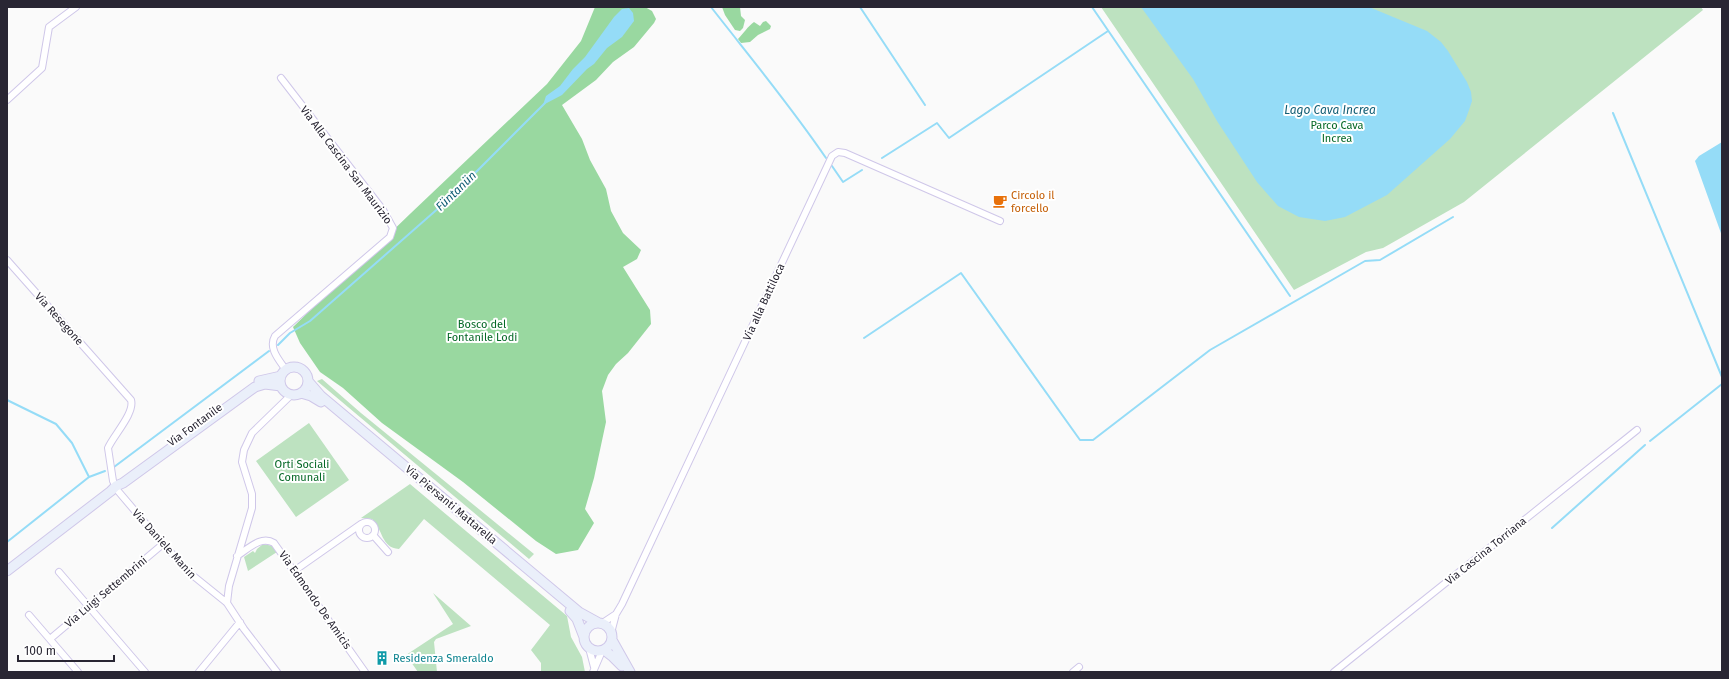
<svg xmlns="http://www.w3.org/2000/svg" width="1729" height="679" viewBox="0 0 1729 679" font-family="'Fira Sans',sans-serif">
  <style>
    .green { fill: #bde2c0 }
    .forest { fill: #99d8a0 }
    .water { fill: #95dcf7 }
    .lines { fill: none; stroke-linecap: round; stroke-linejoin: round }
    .stream { stroke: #95dcf7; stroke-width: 2 }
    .street-casing { stroke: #cfc7e9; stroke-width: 8 }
    .secondary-casing { stroke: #cfc7e9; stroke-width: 11 }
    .street { stroke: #fff; stroke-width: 6 }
    .secondary { stroke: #eaeffa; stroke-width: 9 }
    .labels { text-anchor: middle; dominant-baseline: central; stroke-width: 4; stroke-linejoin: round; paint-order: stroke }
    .park-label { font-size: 11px; fill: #056826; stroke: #fff }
    .street-label { font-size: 11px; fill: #292633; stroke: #fff }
    .food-label { font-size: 11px; fill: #c56008; stroke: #fff; text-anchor: start }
    .culture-label { font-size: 11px; fill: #0d838f; stroke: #fff; text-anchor: start }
    .water-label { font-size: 12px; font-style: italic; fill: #105d74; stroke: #fff }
  </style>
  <rect width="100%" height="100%" fill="#fafafa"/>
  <path class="green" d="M1101,7h600l2,3 -239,192 -81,46 -17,4 -72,38z
    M322,379l39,34 173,141 -5,5 -212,-178z
    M309,423l40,57 -53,37 -40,-56z
    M410,484l157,132 4,21 11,20 3,15h-44v-9l-10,-13 19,-25 -126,-106 -25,30c-18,-1 -16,-20 -27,-30l-11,-1z
    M263,544l10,2 4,6 -29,19 -4,-14 9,-6 2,2 2,-4z
    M433,593l38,33 -35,13 -2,3 3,30h-19l-12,-17 47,-31z"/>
  <path class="forest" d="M595,7h50l7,4 4,8 -2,4 -20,24 -21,15 -17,18 -34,25 20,34 8,21 16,29 5,22 12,22 18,17 -4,9 -14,8 27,43 1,14 -23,29 -12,11 -8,11 -6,16 4,31 -12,56 -9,31 9,14 -16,27 -22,4 -20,-13 -73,-59 -81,-59 -39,-35 -23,-16 -20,-29 -7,-16 118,-114 136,-129 34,-43z
    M722,7h18l1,9 4,4 -2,8 -3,3 -5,-1 -10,-15z
    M766,21l5,5 -1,3 -12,6 -8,7 -9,1 -3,-4c5,-5 10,-13 16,-17l6,4 3,-4z"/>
  <path class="water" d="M1141,7h228l58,24 14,11 7,9 19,31 4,10 1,9 -3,9 -4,11 -15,18 -63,56 -42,22 -20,4 -26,-4 -21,-11 -21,-24 -40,-61 -24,-42z
    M629,8l4,5 1,8 -12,16 -15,11 -13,16 -7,5 -25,26 -19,10 3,-9 14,-10 13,-17 12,-12 29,-40 8,-8z
    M1722,142v94l-27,-75 4,-5z"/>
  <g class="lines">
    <path class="stream" d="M711,7c39,50 79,98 115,151
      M860,7l65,98
      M1092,7l198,289
      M1613,113l109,264
      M882,158l55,-35 12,15 159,-107
      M832,166l11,16 19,-12
      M864,338l97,-65 119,167h13l117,-90 155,-89 15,-1 73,-43
      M278,345l12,-12 20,-12 140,-123 95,-95
      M7,400l49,24 16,19 17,34
      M1650,441l72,-57
      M114,467l155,-116
      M1552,528l93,-83
      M7,542l82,-65 16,-6"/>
    <defs>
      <path id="street" d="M281,78l102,132 10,18 -3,9 -115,99c-7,12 4,24 11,34
        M7,100l35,-32 7,-41 27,-20
        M7,260l124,140c4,13 -18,36 -23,48l5,33 5,10 45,53 28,30 36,29 17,26 33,43
        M359 530a8 8 0 1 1 16 0a8 8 0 1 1-16 0Z
        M373,535l15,17
        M237,556c11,-7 24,-21 37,-13l91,129
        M294,571l67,-47
        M59,572l86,100
        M227,603l2,-17 23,-78v-14l-10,-32 2,-12 8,-17 37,-36v-3
        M29,615l49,57
        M601,624l15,-10
        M611,633l5,-19 6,-10 210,-448 6,-4 7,1 155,68
        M50,639l113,-95
        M589,648l5,19
        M199,672l41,-50
        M593,672l9,-21
        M1073,672l6,-5
        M1334,672l303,-242"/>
      <path id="secondary" d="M280 381a14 14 0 1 1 28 0a14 14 0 1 1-28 0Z
        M259,381l22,-5
        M308,381l13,15 258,216 20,11
        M301,393l10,3 10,6
        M7,571l104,-80 5,-5 7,-3 132,-96 10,-3 16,2
        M570,611l7,8 7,18
        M584 637a14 14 0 1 1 28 0a14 14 0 1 1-28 0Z
        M612,640l18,32
        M604,650l9,7 9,9"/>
    </defs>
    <use href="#street" class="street-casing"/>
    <use href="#secondary" class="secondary-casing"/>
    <use href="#street" class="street"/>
    <use href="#secondary" class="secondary"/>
  </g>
  <defs>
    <symbol id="cafe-bare" viewBox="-9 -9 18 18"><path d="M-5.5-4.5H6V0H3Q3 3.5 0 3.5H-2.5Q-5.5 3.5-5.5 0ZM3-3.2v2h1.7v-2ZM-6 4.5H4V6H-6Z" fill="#e8710a" stroke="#fff" stroke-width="2.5" paint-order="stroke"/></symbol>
    <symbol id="building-bare" viewBox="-9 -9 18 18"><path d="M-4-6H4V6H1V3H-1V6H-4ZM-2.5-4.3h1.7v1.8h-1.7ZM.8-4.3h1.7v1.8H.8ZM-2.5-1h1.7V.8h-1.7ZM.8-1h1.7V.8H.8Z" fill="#0f9aa8" stroke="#fff" stroke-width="2.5" paint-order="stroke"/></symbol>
  </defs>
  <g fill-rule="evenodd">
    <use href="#cafe-bare" x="990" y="191" width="20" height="20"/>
    <use href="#building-bare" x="372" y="648" width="20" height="20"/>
  </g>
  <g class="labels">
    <g class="park-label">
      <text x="1337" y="125">Parco Cava<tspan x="1337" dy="13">Increa</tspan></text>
      <text x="482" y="324">Bosco del<tspan x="482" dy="13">Fontanile Lodi</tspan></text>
      <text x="302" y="464">Orti Sociali<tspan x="302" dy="13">Comunali</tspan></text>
    </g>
    <g class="street-label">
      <text transform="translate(346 165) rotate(53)">Via Alla Cascina San Maurizio</text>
      <text transform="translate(764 302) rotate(-65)">Via alla Battiloca</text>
      <text transform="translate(59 319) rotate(48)">Via Resegone</text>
      <text transform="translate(195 425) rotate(-36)">Via Fontanile</text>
      <text transform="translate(451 505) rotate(40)">Via Piersanti Mattarella</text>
      <text transform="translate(164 544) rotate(48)">Via Daniele Manin</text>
      <text transform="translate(1486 551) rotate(-39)">Via Cascina Torriana</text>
      <text transform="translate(106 592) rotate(-40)">Via Luigi Settembrini</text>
      <text transform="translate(315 600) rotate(55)">Via Edmondo De Amicis</text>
    </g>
    <g class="food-label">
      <text x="1011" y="195">Circolo il<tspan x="1011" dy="13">forcello</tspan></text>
    </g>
    <g class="culture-label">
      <text x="393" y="658">Residenza Smeraldo</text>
    </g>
    <g class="water-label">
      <text x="1330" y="110">Lago Cava Increa</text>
      <text transform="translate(456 191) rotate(-44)">Füntanün</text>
    </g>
  </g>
  <rect width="1729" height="679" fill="none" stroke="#292633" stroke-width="16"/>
  <path d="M18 655v6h96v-6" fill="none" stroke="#292633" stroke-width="2"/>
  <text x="24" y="655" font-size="12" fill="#292633" stroke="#ffffff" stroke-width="3" paint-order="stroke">100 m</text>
</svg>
